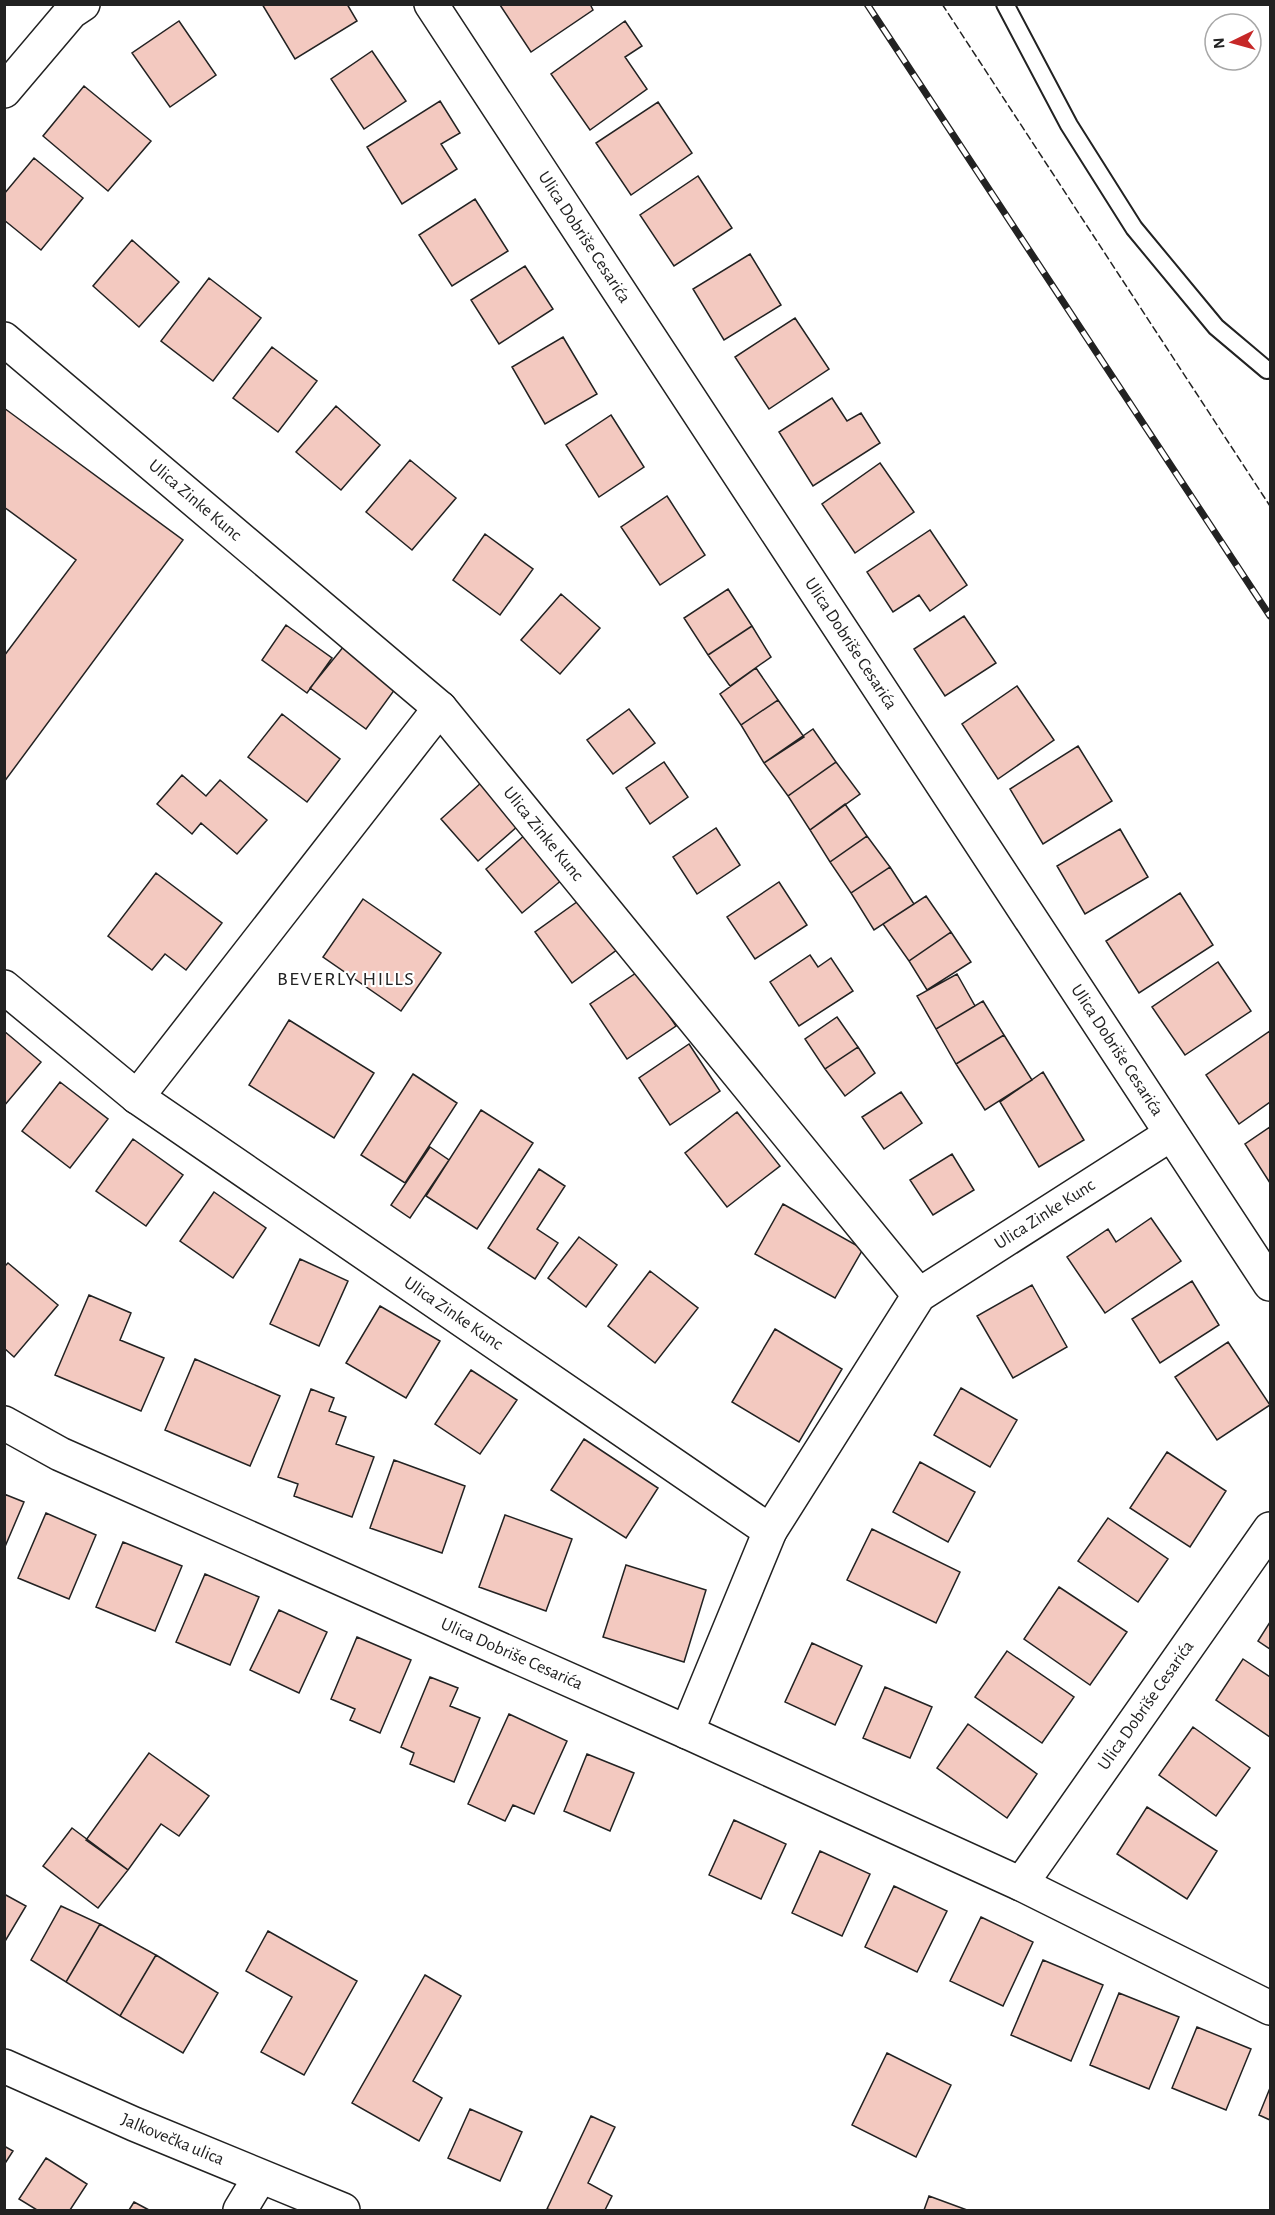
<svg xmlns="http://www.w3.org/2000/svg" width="1275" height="2215" viewBox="0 0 1275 2215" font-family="'Alegreya Sans',sans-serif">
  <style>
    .building { fill: #f3c9c0; stroke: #222; stroke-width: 1.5 }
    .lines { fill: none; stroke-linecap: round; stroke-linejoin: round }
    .lane-casing { stroke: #222; stroke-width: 20 }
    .street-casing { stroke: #222; stroke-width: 36 }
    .secondary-casing { stroke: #222; stroke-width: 36 }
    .lane { stroke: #fff; stroke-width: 16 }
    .street { stroke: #fff; stroke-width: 33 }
    .secondary { stroke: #fff; stroke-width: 33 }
    .rail-casing { stroke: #222; stroke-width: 7 }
    .rail { stroke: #fff; stroke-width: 4.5; stroke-dasharray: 14; stroke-linecap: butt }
    .fence { stroke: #222; stroke-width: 1.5; stroke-dasharray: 8 3; stroke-linecap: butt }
    .labels { text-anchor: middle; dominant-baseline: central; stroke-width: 4.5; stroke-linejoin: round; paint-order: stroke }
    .street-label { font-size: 18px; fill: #222; stroke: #fff }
    .neighbourhood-label { font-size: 20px; letter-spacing: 1.5px; fill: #222; stroke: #fff }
  </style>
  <rect width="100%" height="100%" fill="#fff"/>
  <path class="building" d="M262,4h85l10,17 -62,38z
    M590,4l3,6 -62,42 -31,-47z
    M179,21l37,54 -46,32 -38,-54z
    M625,21l17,25 -17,11 22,32 -57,41 -39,-56z
    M372,51l34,50 -42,28 -33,-50z
    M84,86l67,55 -43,50 -65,-55z
    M440,101l20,32 -19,11 16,25 -55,35 -35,-57z
    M658,102l34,51 -61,42 -35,-52z
    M34,158l49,40 -42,52 -37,-30v-26z
    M698,176l34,52 -58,38 -34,-51z
    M475,199l33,52 -56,35 -33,-51z
    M132,240l47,42 -40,45 -46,-41z
    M750,254l31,51 -57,35 -31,-51z
    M525,266l28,43 -54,35 -28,-44z
    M209,278l52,40 -48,63 -52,-40z
    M795,318l34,51 -60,40 -34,-52z
    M563,337l34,57 -52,30 -33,-57z
    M272,347l45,34 -39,51 -45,-34z
    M832,398l15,23 14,-8 19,30 -67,43 -34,-54z
    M336,406l44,39 -39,45 -45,-38z
    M4,408l179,132 -179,242v-126l72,-96 -72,-53z
    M611,415l33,52 -45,30 -33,-52z
    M410,460l46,38 -44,52 -46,-38z
    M880,463l34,49 -59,41 -33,-49z
    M667,496l38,59 -45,30 -39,-58z
    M930,530l37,55 -37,26 -11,-16 -26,17 -26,-40z
    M485,534l48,35 -33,46 -47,-35z
    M728,589l24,37 -44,29 -24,-37z
    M561,594l39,34 -40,46 -39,-34z
    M964,616l32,47 -51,33 -31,-47z
    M286,625l46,33 -25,35 -45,-33z
    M752,626l19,31 -41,29 -22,-31z
    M344,646l54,39 -32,44 -56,-41z
    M756,668l22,32 -37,25 -21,-31z
    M1017,686l37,54 -56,39 -36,-55z
    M778,700l26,37 -40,26 -23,-38z
    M629,709l26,34 -42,31 -26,-34z
    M282,714l58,45 -33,43 -59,-45z
    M813,729l23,33 -48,34 -24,-33z
    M1078,746l34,55 -69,43 -33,-55z
    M664,762l24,35 -38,27 -24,-36z
    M836,762l24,32 -50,36 -22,-34z
    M182,775l24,21 14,-16 47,40 -30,34 -36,-31 -9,11 -35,-30z
    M482,782l37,43 -41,36 -37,-42z
    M845,804l22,32 -37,26 -20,-32z
    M716,828l24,37 -43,29 -24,-37z
    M1120,829l28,48 -63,37 -28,-48z
    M526,834l37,45 -41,34 -36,-44z
    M867,836l23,31 -39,26 -21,-31z
    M890,867l24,37 -40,26 -23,-37z
    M156,873l66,50 -36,47 -21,-16 -13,16 -44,-34z
    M779,882l28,43 -52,34 -28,-42z
    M1180,893l33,52 -74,48 -33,-52z
    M926,896l25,36 -42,29 -26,-37z
    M363,899l78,54 -40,58 -78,-54z
    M581,899l37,50 -46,34 -37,-51z
    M951,932l20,30 -44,28 -18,-29z
    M810,955l8,12 13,-9 22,33 -54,35 -29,-44z
    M1218,962l33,49 -66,44 -33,-48z
    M639,971l37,55 -49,33 -37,-55z
    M957,974l18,32 -39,23 -19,-33z
    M983,1001l21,34 -48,29 -20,-35z
    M837,1017l21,30 -33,22 -20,-30z
    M289,1020l85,53 -40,65 -85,-53z
    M4,1031l37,31 -37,44z
    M1270,1031v71l-31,22 -33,-49z
    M1004,1035l28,45 -47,30 -29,-46z
    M689,1044l31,47 -50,34 -31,-47z
    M858,1047l17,26 -30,23 -20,-27z
    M1043,1072l41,68 -45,27 -39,-65z
    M413,1074l44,29 -52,80 -44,-28z
    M60,1082l48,37 -38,49 -48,-37z
    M901,1092l21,31 -38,26 -22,-32z
    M481,1110l52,33 -56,86 -51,-33z
    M737,1112l43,54 -53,41 -42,-54z
    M1270,1127v56l-25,-39z
    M133,1139l50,36 -37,51 -50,-35z
    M430,1147l19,13 -39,58 -19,-13z
    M952,1154l22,36 -41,25 -23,-35z
    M539,1169l26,17 -28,43 21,14 -23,36 -47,-31z
    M214,1192l52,36 -33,50 -53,-37z
    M783,1204l80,45 -28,49 -80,-44z
    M1151,1218l30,43 -76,52 -38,-56 41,-28 8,13z
    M579,1237l38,28 -31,42 -38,-29z
    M300,1259l48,22 -29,65 -49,-22z
    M8,1263l50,42 -44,52 -10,-9v-81z
    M650,1271l48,37 -43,55 -47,-37z
    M1192,1281l27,44 -59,38 -28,-44z
    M1032,1285l35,62 -54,31 -36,-62z
    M89,1295l42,18 -11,27 44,18 -23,53 -86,-36z
    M380,1306l60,35 -34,57 -60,-35z
    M775,1329l67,40 -43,73 -67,-40z
    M1228,1342l42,63 -53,35 -42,-63z
    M195,1359l85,37 -30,70 -85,-36z
    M471,1370l46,30 -37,54 -45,-30z
    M961,1388l56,32 -27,47 -56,-32z
    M311,1389l23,9 -5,13 17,6 -10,27 38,13 -22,60 -58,-21 4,-12 -20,-7z
    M584,1439l74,49 -32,50 -75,-48z
    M1167,1452l59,39 -36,56 -60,-39z
    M394,1460l71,26 -23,67 -72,-25z
    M920,1462l55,30 -27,50 -55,-30z
    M4,1494l20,8 -20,47z
    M46,1513l50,22 -27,64 -51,-21z
    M505,1515l67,24 -26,72 -67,-24z
    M1108,1518l60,41 -30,43 -60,-41z
    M872,1529l88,43 -24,51 -89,-43z
    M123,1542l59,24 -27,65 -59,-24z
    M626,1565l80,25 -22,72 -81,-25z
    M205,1574l54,23 -29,68 -54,-23z
    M1059,1587l68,45 -37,53 -66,-46z
    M279,1610l48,22 -28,61 -49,-23z
    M1270,1622v27l-12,-8z
    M357,1637l54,23 -31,73 -30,-13 5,-11 -24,-10z
    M812,1643l50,23 -27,59 -50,-23z
    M1007,1651l67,46 -32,46 -67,-46z
    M1243,1659l27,18v60l-54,-37z
    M430,1677l28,11 -8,18 30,12 -26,64 -44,-18 4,-11 -13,-6z
    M885,1687l47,20 -22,51 -47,-20z
    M509,1714l58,27 -33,73 -21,-9 -8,16 -37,-17z
    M968,1724l69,50 -30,44 -70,-50z
    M1193,1727l57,41 -34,48 -57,-41z
    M149,1753l60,43 -30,40 -18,-12 -33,46 -42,-30z
    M587,1754l47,19 -24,58 -46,-20z
    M1147,1807l70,44 -30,48 -70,-45z
    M734,1820l52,24 -25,55 -52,-24z
    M72,1828l56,42 -30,38 -55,-42z
    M820,1851l50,23 -28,62 -50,-23z
    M894,1886l53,25 -30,61 -52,-25z
    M4,1894l22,12 -22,37z
    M61,1906l39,18 -34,58 -35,-22z
    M981,1917l52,25 -30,64 -53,-25z
    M100,1924l56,31 -36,61 -54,-34z
    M268,1931l89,50 -53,94 -43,-23 31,-55 -46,-26z
    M156,1955l62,38 -35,60 -63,-37z
    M1043,1960l60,25 -32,76 -60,-26z
    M425,1975l36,21 -48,85 29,17 -23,43 -67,-38z
    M1119,1993l60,24 -30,72 -59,-24z
    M1197,2027l54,22 -25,61 -54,-22z
    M887,2053l64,32 -35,72 -64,-32z
    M1270,2088v32l-11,-5z
    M470,2109l52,23 -22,49 -52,-23z
    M591,2116l24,11 -27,56 24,13 -7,14h-54l-4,-1z
    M4,2146l9,5 -9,14z
    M46,2158l41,26 -17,26h-33l-18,-11z
    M929,2196l38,14h-43z
    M134,2202l15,8h-20z"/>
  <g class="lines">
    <defs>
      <path id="lane" d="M1005,4l64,121 65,103 82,99 51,43 3,-1"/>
      <g id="street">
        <path id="s1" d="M431,4l839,1280"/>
        <path id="s2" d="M4,339l436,369 479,587"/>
        <path id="s3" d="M4,987l133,110 633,434"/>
        <path d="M137,1097l303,-389"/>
        <path id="s4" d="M4,1423l56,31 627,278 334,152 249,124"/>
        <path id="s5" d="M687,1732l83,-201 149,-236 252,-161"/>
        <path id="s6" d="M1021,1884l249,-355"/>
        <path d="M240,2210l20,-33"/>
      </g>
      <g id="secondary">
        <path d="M4,91l67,-79 12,-8"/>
        <path id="s7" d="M4,2066l130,58 209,86"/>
      </g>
    </defs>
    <use href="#lane" class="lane-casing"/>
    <use href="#street" class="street-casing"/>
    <use href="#secondary" class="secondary-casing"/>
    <use href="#lane" class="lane"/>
    <use href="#street" class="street"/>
    <use href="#secondary" class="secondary"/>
    <defs>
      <path id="rail" d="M867,4l403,612"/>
    </defs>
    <use href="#rail" class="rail-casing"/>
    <use href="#rail" class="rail"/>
    <path class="fence" d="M942,4l328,502"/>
  </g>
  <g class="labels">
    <g class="street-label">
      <text stroke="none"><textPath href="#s1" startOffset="279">Ulica Dobriše Cesarića</textPath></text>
      <text stroke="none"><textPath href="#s2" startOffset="250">Ulica Zinke Kunc</textPath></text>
      <text stroke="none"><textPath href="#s1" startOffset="765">Ulica Dobriše Cesarića</textPath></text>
      <text stroke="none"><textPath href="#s2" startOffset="734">Ulica Zinke Kunc</textPath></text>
      <text stroke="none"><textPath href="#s1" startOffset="1251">Ulica Dobriše Cesarića</textPath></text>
      <text stroke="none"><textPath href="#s5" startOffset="646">Ulica Zinke Kunc</textPath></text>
      <text stroke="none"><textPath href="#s3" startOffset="556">Ulica Zinke Kunc</textPath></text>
      <text stroke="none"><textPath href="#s4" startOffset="558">Ulica Dobriše Cesarića</textPath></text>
      <text stroke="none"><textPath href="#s6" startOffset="218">Ulica Dobriše Cesarića</textPath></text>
      <text stroke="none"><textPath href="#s7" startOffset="184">Jalkovečka ulica</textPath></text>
    </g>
    <g class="neighbourhood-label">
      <text x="346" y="979">BEVERLY HILLS</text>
    </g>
  </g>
  <rect width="1275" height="2215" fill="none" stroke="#222222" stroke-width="12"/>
  <g transform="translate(1233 42) rotate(265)"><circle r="28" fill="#ffffff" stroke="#a7a7a7" stroke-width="1.5"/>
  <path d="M0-4.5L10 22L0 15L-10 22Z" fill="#c62828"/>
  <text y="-9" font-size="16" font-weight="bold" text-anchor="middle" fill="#222222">N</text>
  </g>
</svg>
